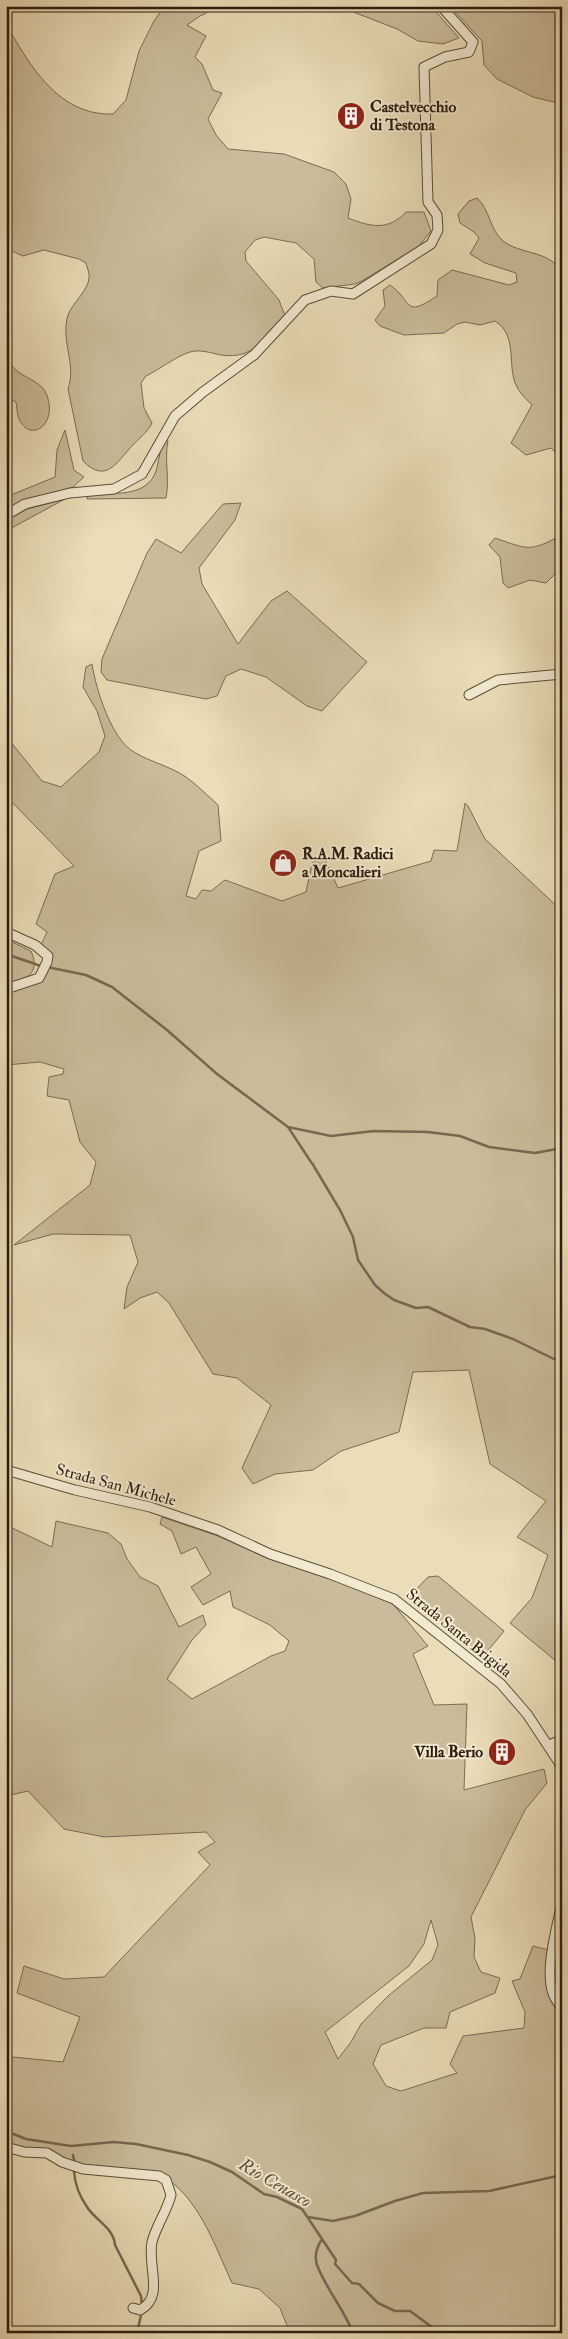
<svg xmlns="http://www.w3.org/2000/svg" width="568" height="2339" viewBox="0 0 568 2339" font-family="'IM FELL Double Pica',serif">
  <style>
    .green { fill: #cabc9a; stroke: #7a6c54; fill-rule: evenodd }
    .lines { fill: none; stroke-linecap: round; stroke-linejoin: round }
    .stream { stroke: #776851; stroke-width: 2.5 }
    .street-casing { stroke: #5b4c38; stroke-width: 11 }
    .street { stroke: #f1e9d0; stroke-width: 9 }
    .labels { text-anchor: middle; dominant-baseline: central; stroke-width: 4; stroke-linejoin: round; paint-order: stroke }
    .poi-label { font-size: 16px; font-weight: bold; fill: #2b1b0e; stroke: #f1e9d0; text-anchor: start }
    .street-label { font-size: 16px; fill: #2b1b0e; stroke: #f1e9d0 }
    .water-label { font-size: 18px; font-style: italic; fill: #5d4e3b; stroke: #f1e9d0 }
  </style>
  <rect width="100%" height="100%" fill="#eaddb7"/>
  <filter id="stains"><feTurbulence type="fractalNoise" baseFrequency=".004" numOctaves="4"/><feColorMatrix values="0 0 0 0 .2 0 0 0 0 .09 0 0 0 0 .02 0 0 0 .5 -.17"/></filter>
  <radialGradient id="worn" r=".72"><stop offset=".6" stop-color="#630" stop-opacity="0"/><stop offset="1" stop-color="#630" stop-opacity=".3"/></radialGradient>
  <path class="green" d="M165,6h57l-22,10 -13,9 19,11 -11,21 7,7 11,26 9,3 -14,26 8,16 12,14 56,5 50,18 12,12 5,15 -3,19c23,9 40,13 58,-6h18l7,19 -12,15 -57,35 -7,3 -32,4 -7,-6 -2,-23 -18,-16 -32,-6 -9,3 -10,12 1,9 33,39 6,16c-21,22 -31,44 -64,39 -10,-2 -21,-6 -31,-3 -15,5 -30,17 -44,24l-5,7 3,25 8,15c-5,10 -13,15 -20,23 -16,17 -26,38 -49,15l-15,-72c9,-25 -8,-48 0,-74 4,-11 21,-26 21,-37 1,-4 -2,-10 -3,-15l-7,-4 -35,-9 -21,6 -11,-5 -6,1v-228c24,42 53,92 107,90l13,-14 13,-49 15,-30z
    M338,6h93l28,32 -16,6 -25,-3 -21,-12z
    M450,6h112v98l-29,-7 -36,-18 -13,-14 -2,-24z
    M477,198c13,11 12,31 26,43 12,9 26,10 39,15 8,3 14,8 20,13v189l-11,-10 -25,7 -15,-12 21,-38c-5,-5 -12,-12 -15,-18 -11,-20 2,-51 -22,-66l-15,4 -15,-3 -8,2 -13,9 -40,2 -24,-9 -5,-6 10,-14 -2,-16 7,-5c23,16 13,34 47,11l1,-16 14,-10 57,15 8,-3 -1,-9 -31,-10 -15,-9 9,-16 -5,-6 -14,-9 -2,-9 11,-13z
    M6,359c4,4 7,9 11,12 7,6 23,11 28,20 15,30 -12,53 -25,30 -3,-5 -3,-13 -4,-19l-10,-5z
    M65,430l9,40 10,7 -11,10 -49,14 -18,10v-14l49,-20 2,-27z
    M165,441h3c-4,19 2,37 -2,57l-79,1 1,-5c24,-1 59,4 68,-23 3,-10 3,-20 9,-30z
    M65,499l-59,32v-10l21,-12z
    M241,503l-6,17 -36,48 3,16 36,60 33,-43 16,-10 80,71 -45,49 -15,-5 -41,-29 -25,-8 -15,7 -9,20 -11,3 -99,-19 -6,-8 1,-13 45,-106 9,-14 25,14 42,-49z
    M562,535v32l-16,16 -16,-3 -22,8 -5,-5 -3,-26 -11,-12 6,-7c35,12 34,14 67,-3z
    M92,664c4,25 19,75 42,88 16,10 36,14 52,25 11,8 21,18 32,28l3,36 -22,10 -13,45 10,3 6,-9 9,1 14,-11 57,21 24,-9 6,-29 12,-6 14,31 93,-27 3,-11 23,1 8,-48 3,3 17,33 77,72v755l-52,-43 22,-25 16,-43 -31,-18 29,-36 -56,-37 -21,-94 -56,2 -14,60 -58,19 -28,19 -38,4 -22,10 -11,-16 29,-63 -34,-27 -24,-4 -44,-71 -12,-11 -17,6 -16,11 3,-22 11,-25 -8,-27 -77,-1 -39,11 76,-60 6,-23 -16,-20 -11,-42 -22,-4 2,-19 14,-3 1,-5 -24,-7 -34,3v-72l26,-10 12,-22 -7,-13 4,-3 6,-13 -11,-8 19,-50 19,-8 -68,-70v-60l36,45 19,6 38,-35 6,-16 -8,-25 -14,-24 3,-20z
    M6,939l25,12c10,23 -5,29 -25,34z
    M162,1517l56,19 49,22 61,19 65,27 35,42 -15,8 21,51 33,-1 -3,86 80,-21 3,14 -22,27 -54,107 4,21 -1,19 7,15 19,6 -5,15 -45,19 -4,16h-22l-43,17 -8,19 13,22 15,5 56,-18 -7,-9 13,-28 61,-8 1,-16 -13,-31 8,-2 13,-33 16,4c-2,25 -8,46 13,65v318h-272l-10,-25 -21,-19 -27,-6c-18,-39 -33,-86 -72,-109l-82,-9 -36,-17h-16l-20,-6v-77h4l3,-8 50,5 17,-45 -63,-24 7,-27 40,13 40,-2 106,-112 -12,-13 17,-10 -9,-10 -102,5 -40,-8 -36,-38 -22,5v-271l46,22 4,-26 52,12 13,11 6,15 13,18 18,9 21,41 24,-12 3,10 -14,15 -25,39 25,20 79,-43 14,-5 4,-10 -19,-16 -37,-18 -3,-16 -27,14 -12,-18 20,-13 -15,-27 -15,7 -9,-23 -12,-7zM431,1920l7,25 -6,15 -44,36 -27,28 -10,18 -13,17 -13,-27 84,-66 15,-22z
    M438,1576l66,55 -22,27 -72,-62 18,-19z
    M562,1923v80c-15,-30 -7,-49 0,-80z"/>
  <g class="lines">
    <path class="stream" d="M6,954l35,12
      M47,967l39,8 26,12 55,43 50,44 71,53 23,35
      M288,1127l43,9 43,-5 54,1 32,4 29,11 46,6 27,-5
      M312,1163l28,47 13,27 5,23 17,25 9,8 10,7 22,8 12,-1 42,20 15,2 28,10 49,24
      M6,2131l20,8 45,7 43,-4 22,2 52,11 22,7 22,10 32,22 13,3 25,12 34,51 -1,4 17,19 7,1 19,19 17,8h15l30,22
      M73,2155l1,5
      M74,2172c1,12 6,25 13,35 8,13 27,21 28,38l26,51 1,9
      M308,2217l25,4 22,-5 40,-15 28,-8 66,-2 73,-16
      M322,2239c-5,7 -8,17 -5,26 9,24 27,44 36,68
      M137,2333l4,-18"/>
    <defs>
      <path id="street" d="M6,515l19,-11 45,-11 44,-4 28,-15 33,-58 28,-24 51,-37 51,-55 26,-9 22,3 78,-50 7,-14 -1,-15 -9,-13 -4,-135 21,-10 24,-5 4,-10 -32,-36
        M469,695l29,-15 64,-6
        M6,932l29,13 13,11 -1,6 -8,16 -33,11
        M6,1470l69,20 75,17 68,23 52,24 60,20 64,25 107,85 26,30 35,53
        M549,1745l13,-5
        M562,1903c-5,25 -24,86 0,103
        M6,2147l18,5 23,1 15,9 21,7 76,7 7,4 5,15c-4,16 -15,31 -19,47 -5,24 13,55 -12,68l-7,-2"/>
    </defs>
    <use href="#street" class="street-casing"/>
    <use href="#street" class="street"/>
  </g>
  <defs>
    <symbol id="building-disc" viewBox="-11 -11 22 22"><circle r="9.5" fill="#8f2418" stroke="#f1e9d0"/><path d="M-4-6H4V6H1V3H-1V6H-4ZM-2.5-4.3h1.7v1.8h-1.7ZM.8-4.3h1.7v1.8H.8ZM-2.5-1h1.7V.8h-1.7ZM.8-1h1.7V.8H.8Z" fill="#fff"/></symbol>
    <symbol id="shop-disc" viewBox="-11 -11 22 22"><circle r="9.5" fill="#8f2418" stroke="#f1e9d0"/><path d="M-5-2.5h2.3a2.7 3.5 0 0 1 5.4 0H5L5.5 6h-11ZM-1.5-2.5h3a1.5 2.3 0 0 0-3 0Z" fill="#fff"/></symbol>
  </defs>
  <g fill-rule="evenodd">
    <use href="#building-disc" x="335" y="100" width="32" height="32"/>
    <use href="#shop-disc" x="267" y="847" width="32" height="32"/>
    <use href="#building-disc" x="486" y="1736" width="32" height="32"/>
  </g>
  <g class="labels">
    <g class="poi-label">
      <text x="370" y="107">Castelvecchio<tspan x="370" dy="18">di Testona</tspan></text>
      <text x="302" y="854">R.A.M. Radici<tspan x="302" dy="18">a Moncalieri</tspan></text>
      <text x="483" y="1752" text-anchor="end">Villa Berio</text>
    </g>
    <g class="street-label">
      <text transform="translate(116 1485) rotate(15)">Strada San Michele</text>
      <text transform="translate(459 1633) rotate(39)">Strada Santa Brigida</text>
    </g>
    <g class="water-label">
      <text transform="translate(275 2183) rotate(30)">Rio Cenasco</text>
    </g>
  </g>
  <rect width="568" height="2339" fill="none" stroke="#eaddb7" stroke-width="25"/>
  <rect x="8" y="8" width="553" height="2324" fill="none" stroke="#2b1b0e" stroke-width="2.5"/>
  <rect x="12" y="12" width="543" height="2314" fill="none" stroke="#2b1b0e"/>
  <rect width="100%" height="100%" filter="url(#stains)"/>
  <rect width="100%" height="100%" fill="url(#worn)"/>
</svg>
